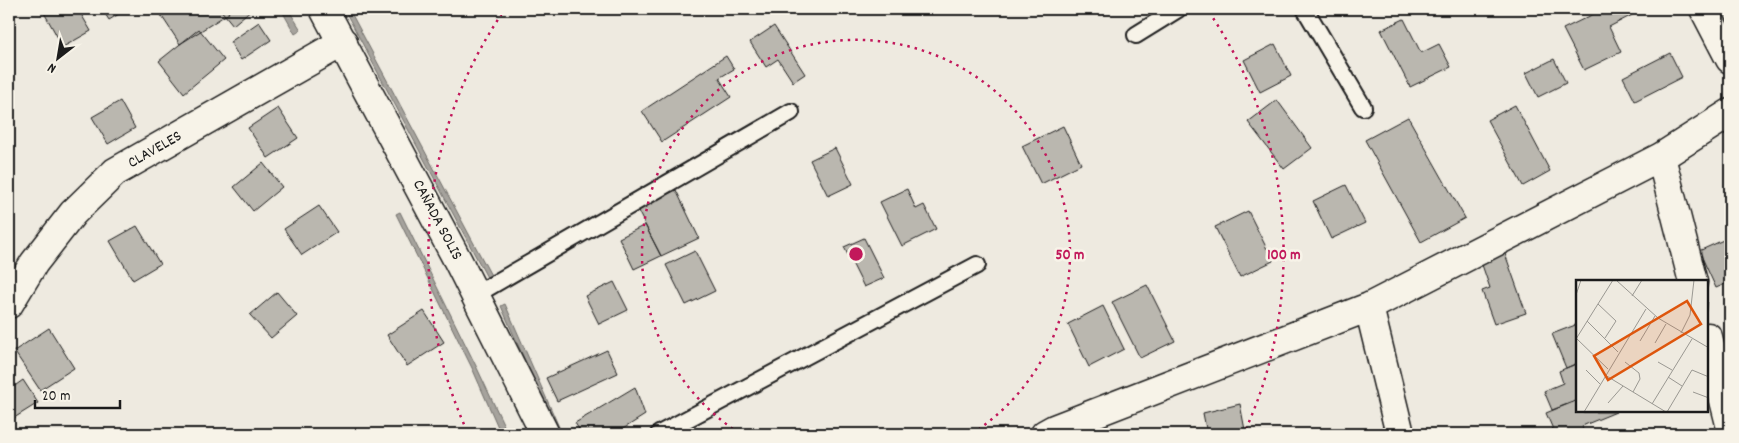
<svg xmlns="http://www.w3.org/2000/svg" width="1739" height="443" viewBox="0 0 1739 443" font-family="Dekko,sans-serif">
  <style>
    .water { fill: #a6a39d; stroke: #6f6d69 }
    .building { fill: #bab7af; stroke: #1c1c1c }
    .lines { fill: none; stroke-linecap: round; stroke-linejoin: round }
    .lane-casing { stroke: #1c1c1c; stroke-width: 20 }
    .street-casing { stroke: #1c1c1c; stroke-width: 31 }
    .secondary-casing { stroke: #1c1c1c; stroke-width: 31 }
    .lane { stroke: #f7f3e8; stroke-width: 16 }
    .street { stroke: #f7f3e8; stroke-width: 28 }
    .secondary { stroke: #f7f3e8; stroke-width: 28 }
    .ring { fill: none; stroke: #c2185b; stroke-width: 2.5; stroke-dasharray: 2.5 5 }
    .labels { text-anchor: middle; dominant-baseline: central; stroke-width: 5; stroke-linejoin: round; paint-order: stroke }
    .street-label { font-size: 16px; fill: #1c1c1c; stroke: #f7f3e8 }
    .inset-road { fill: none; stroke: #9a9892; stroke-width: 1 }
    .view { fill: #de560d; fill-opacity: 0.15; stroke: #de560d; stroke-width: 2.5 }
    .inset-edge { fill: none; stroke: #1c1c1c; stroke-width: 2.5 }
    .centre { fill: #c2185b; stroke: #f7f3e8; stroke-width: 2.5 }
    .ring-label { font-size: 15px; text-anchor: middle; font-weight: bold; fill: #c2185b; stroke: #f7f3e8; stroke-width: 5; stroke-linejoin: round; paint-order: stroke }
  </style>
  <rect width="100%" height="100%" fill="#eeeae0"/>
  <filter id="ink" filterUnits="userSpaceOnUse"><feTurbulence type="fractalNoise" baseFrequency=".02" numOctaves="2"/><feDisplacementMap in="SourceGraphic" scale="10" xChannelSelector="R" yChannelSelector="G"/><feConvolveMatrix kernelMatrix="1 2 1 2 8 2 1 2 1" color-interpolation-filters="sRGB"/></filter>
  <g filter="url(#ink)">
    <path class="water" d="M281,9h7l13,21 -6,4z
      M344,9h5l146,274 -4,2z
      M400,212l77,156 31,66h-7l-28,-64 -77,-156z
      M505,304l57,130h-5l-56,-128z"/>
    <path class="building" d="M42,9h36l13,22 -28,16z
      M102,9h25l-18,11z
      M157,9h69l3,4 -49,31z
      M220,9h32l-19,16z
      M1604,9h28l2,5 -25,13 12,25 -37,18 -21,-41z
      M1718,9h12v25z
      M1404,19l17,34 18,-9 12,23 -41,20 -29,-57z
      M259,22l12,18 -30,20 -11,-18z
      M774,26l31,48 -12,8 -15,-23 -12,8 -16,-25z
      M199,29l25,31 -40,33 -25,-32z
      M1275,44l16,32 -31,16 -16,-32z
      M1670,53l12,24 -47,24 -12,-24z
      M726,56l8,13 -15,9 12,19 -69,45 -20,-31z
      M1554,59l12,24 -28,14 -12,-24z
      M1277,100l35,48 -28,21 -36,-47z
      M120,101l15,27 -27,16 -16,-27z
      M1515,105l35,66 -27,15 -36,-66z
      M278,108l20,30 -30,20 -20,-30z
      M1408,117l57,101 -44,24 -56,-102z
      M1063,126l18,38 -40,20 -19,-38z
      M835,148l18,36 -25,12 -18,-36z
      M263,163l19,24 -29,24 -19,-24z
      M1346,185l19,38 -34,16 -18,-38z
      M907,189l9,20 8,-4 12,24 -34,17 -22,-44z
      M676,190l23,48 -38,18 -24,-47z
      M319,206l18,26 -35,23 -18,-26z
      M1248,211l25,50 -33,16 -25,-50z
      M645,225l16,31 -27,13 -15,-31z
      M137,226l23,38 -27,16 -23,-39z
      M1730,237v45l-14,6 -17,-37z
      M864,238l20,40 -20,9 -20,-40z
      M695,251l20,40 -29,14 -20,-40z
      M1504,251l22,62 -32,11 -12,-33 8,-3 -10,-29z
      M614,282l14,28 -29,14 -14,-28z
      M1147,285l28,56 -35,17 -28,-56z
      M277,292l20,24 -26,22 -21,-23z
      M1103,306l21,43 -35,18 -21,-43z
      M424,311l20,31 -37,24 -20,-31z
      M1578,324v39l-12,5 -14,-34z
      M49,328l25,40 -34,22 -26,-39z
      M607,350l11,23 -61,28 -11,-23z
      M1578,363v37l-26,10 -8,-19 19,-8 -4,-12z
      M23,380l15,23 -24,15 -5,-8v-20z
      M635,387l10,28 -30,19h-33l-7,-11z
      M1578,400v12h38l-34,14 2,8h-29l-9,-21z
      M1240,404l5,26 -20,4h-18l-4,-21z"/>
    <g class="lines">
      <defs>
        <path id="lane" d="M1305,9l58,98
          M1136,35l42,-26
          M475,295l316,-183
          M659,434l318,-169"/>
        <path id="street" d="M1704,9l26,50
          M1661,157l32,125
          M9,304l25,-41 39,-50 42,-41 228,-130
          M1369,307l31,127
          M1708,337l22,87
          M1045,434l9,-5 315,-122 292,-150 69,-44"/>
        <path id="secondary" d="M324,9l134,252 87,173"/>
      </defs>
      <use href="#lane" class="lane-casing"/>
      <use href="#street" class="street-casing"/>
      <use href="#secondary" class="secondary-casing"/>
      <use href="#lane" class="lane"/>
      <use href="#street" class="street"/>
      <use href="#secondary" class="secondary"/>
    </g>
  </g>
  <g class="ring">
    <path d="M739 433A214 214 0 1 1 973 433"/>
    <path d="M467 431A428 428 0 0 1 503 12M1209 12A428 428 0 0 1 1245 431"/>
  </g>
  <g class="labels">
    <g class="street-label">
      <text transform="translate(155 150) rotate(-30)">CLAVELES</text>
      <text transform="translate(437 220) rotate(62)">CAÑADA SOLIS</text>
    </g>
  </g>
  <g transform="translate(1576 280)">
    <rect width="132" height="132" fill="#eeeae0"/>
    <path class="inset-road" d="M40,0l42,38 51,30M0,15l5,-15M56,16l10,-16M22,24l18,17 -11,17M11,41l31,31M132,43l1,-21M105,53l9,-18 4,-35M0,58l32,31M0,59l37,-59M64,61l15,-25M79,63l11,-19M49,82l14,11 1,6 -7,13M82,82l14,8M10,90l14,14M29,95l61,37M92,97l14,9M117,112l16,6M32,123l15,-17M76,124l40,-65M8,132l62,-103M91,132l25,-42 17,7"/>
    <path class="view" d="M111,21l14,23 -93,56 -14,-24z"/>
    <rect width="132" height="132" class="inset-edge"/>
  </g>
  <circle cx="856" cy="254" r="8" class="centre"/>
  <g class="ring-label">
    <text x="1070" y="259">50 m</text>
    <text x="1284" y="259">100 m</text>
  </g>
  <rect width="1739" height="443" fill="none" stroke="#f7f3e8" stroke-width="30"/>
  <rect x="15" y="15" width="1709" height="413" fill="none" stroke="#1c1c1c" stroke-width="2" filter="url(#ink)"/>
  <g transform="translate(58 58) rotate(211)" stroke="#f7f3e8" stroke-width="4" paint-order="stroke">
  <path d="M0-4L9 19L0 12L-9 19Z" fill="#1c1c1c"/>
  <text y="-8" font-size="14" font-weight="bold" text-anchor="middle" fill="#1c1c1c">N</text>
  </g>
  <path d="M35 400v8h85v-8" fill="none" stroke="#1c1c1c" stroke-width="2.5"/>
  <text x="42" y="400" font-size="15" fill="#1c1c1c" stroke="#f7f3e8" stroke-width="4" paint-order="stroke">20 m</text>
</svg>
